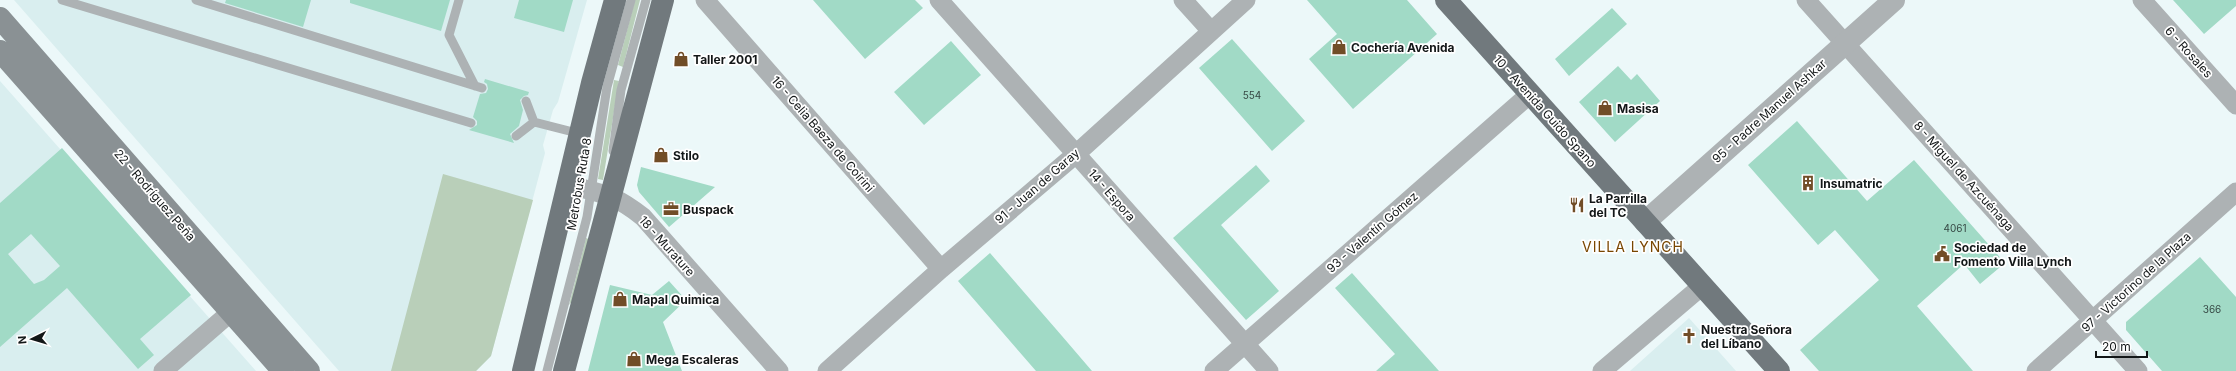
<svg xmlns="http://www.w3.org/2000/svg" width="2236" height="371" viewBox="0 0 2236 371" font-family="Inter,sans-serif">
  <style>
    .built { fill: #d9eeef }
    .green { fill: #b9cfb9 }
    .building { fill: #a1dac6; fill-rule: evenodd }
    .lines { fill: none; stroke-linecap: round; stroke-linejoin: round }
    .service { stroke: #adb2b4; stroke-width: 9 }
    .minor { stroke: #adb2b4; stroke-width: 19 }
    .tertiary { stroke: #adb2b4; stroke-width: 22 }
    .secondary { stroke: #8a9194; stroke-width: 22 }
    .primary { stroke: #71797d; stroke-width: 22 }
    .labels { text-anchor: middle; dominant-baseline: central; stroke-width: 3.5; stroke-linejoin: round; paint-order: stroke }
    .number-label { font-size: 10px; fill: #364844 }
    .poi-label { font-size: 12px; font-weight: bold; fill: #131718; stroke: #fff; text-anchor: start }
    .street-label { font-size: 12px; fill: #131718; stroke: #fff }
    .quarter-label { font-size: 14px; letter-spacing: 1px; fill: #794601; stroke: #fff }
  </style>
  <rect width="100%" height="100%" fill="#ecf8f9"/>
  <path class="built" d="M14,0h573l-29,102 -5,8 -10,35 2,8 -54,203 -15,15h-137z
    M0,81l256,290h-256z
    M1689,318l47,53h-106z"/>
  <path class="green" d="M635,0h5l-17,67 -5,-2z
    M614,80l5,1 -16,99 -5,-1z
    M443,174l90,26 -42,156 -15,15h-85z
    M586,238l5,2 -14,55 -8,10z"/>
  <path class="building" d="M226,0h85l-8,27 -78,-24z
    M350,0h100l-9,31 -91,-28z
    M519,0h54l-9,32 -50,-14z
    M813,0h102l8,8 -58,51z
    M1307,0h100l30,34 -84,75 -44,-50 28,-25z
    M2173,0h63v6l-32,28z
    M1612,8l15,16 -58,52 -14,-17z
    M1232,39l73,82 -33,30 -73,-83z
    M951,41l30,34 -57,50 -30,-33z
    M1618,66l13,14 6,-6 23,27 -45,41 -36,-40z
    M485,79l44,13 -1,3 -4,1 -4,4 3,10 -4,16 -9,8 4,9 -45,-13 8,-5v-4l-4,-4 7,-23 6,-1 2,-4 -1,-5 -3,-2z
    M1797,121l70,80 47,-41 91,103 -25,21 -16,-20 -47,42 56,65h-154l-19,-21 79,-70 -44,-50 -17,15 -70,-80z
    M62,148l129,147 -51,44 14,16 -16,14 -71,-81 -67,59v-144zM31,234l29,32 -16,14 -10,4 -26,-30z
    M1256,165l14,16 -49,44 58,66 -33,29 -73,-82z
    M641,167l74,20 -46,40 -30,-35 -2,-7z
    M990,253l72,83 30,35h-56l-78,-90z
    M2200,257l36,40v74h-74l-36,-41v-8z
    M1352,273l87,98h-63l19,-17 -60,-66z
    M669,281l17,19 -23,22 19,49h-94l22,-86 42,10z"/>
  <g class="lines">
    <path class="service" d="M62,0l409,123
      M196,0l286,88
      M459,0l-10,35 26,51
      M526,101l8,21 47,12
      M516,136l18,-14
      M613,151l8,-61 25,-90
      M547,371l40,-154 20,-130 24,-87"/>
    <path class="minor" d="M705,0l236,269
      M939,0l330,371
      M1183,0l28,31
      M1806,0l332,371
      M2142,0l94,105
      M569,185c34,9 45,9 74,32l136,154
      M163,371l68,-59
      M827,371l114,-102 135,-115 170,-154
      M1214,371l316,-277
      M1602,371l100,-85
      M2036,371l200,-179"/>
    <path class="tertiary" d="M1645,222l249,-222"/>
    <path class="secondary" d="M0,18l309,353
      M0,51l283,320"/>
    <path class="primary" d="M1446,0l333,371
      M523,371l69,-288 23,-83
      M564,371l99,-371"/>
  </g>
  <defs>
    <symbol id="shop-bare" viewBox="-9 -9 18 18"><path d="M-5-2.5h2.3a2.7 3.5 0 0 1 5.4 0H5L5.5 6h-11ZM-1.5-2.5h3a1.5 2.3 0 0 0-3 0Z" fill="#714d27" stroke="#fff" stroke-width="2.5" paint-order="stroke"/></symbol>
    <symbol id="building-bare" viewBox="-9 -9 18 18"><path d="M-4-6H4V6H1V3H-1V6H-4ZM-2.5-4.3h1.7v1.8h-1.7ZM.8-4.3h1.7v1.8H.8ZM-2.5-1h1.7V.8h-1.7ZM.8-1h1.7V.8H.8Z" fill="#714d27" stroke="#fff" stroke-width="2.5" paint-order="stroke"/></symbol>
    <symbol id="restaurant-bare" viewBox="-9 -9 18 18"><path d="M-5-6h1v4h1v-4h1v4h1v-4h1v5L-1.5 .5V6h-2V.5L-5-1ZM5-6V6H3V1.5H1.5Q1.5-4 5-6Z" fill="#714d27" stroke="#fff" stroke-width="2.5" paint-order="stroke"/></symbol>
    <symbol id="office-bare" viewBox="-9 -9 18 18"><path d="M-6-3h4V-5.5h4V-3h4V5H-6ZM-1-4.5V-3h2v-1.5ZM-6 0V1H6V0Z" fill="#714d27" stroke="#fff" stroke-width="2.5" paint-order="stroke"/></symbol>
    <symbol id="civic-bare" viewBox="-9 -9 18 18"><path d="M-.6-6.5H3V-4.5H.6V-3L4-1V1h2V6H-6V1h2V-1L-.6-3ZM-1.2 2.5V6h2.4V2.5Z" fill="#714d27" stroke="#fff" stroke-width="2.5" paint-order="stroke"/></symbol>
    <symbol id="church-bare" viewBox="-9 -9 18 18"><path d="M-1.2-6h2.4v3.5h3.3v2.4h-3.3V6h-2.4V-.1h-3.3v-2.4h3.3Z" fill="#714d27" stroke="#fff" stroke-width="2.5" paint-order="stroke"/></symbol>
  </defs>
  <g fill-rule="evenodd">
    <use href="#shop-bare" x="1328" y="36" width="22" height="22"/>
    <use href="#shop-bare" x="670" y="48" width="22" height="22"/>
    <use href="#shop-bare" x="1594" y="97" width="22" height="22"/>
    <use href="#shop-bare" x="650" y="144" width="22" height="22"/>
    <use href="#building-bare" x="1797" y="172" width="22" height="22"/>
    <use href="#restaurant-bare" x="1566" y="194" width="22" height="22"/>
    <use href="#office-bare" x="660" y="198" width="22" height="22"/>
    <use href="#civic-bare" x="1931" y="243" width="22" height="22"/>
    <use href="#shop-bare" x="609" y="288" width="22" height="22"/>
    <use href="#church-bare" x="1678" y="325" width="22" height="22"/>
    <use href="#shop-bare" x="623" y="348" width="22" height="22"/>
  </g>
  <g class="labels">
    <g class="number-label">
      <text x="1252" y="95">554</text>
      <text x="1955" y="228">4061</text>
      <text x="2212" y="309">366</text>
    </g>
    <g class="poi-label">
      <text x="1351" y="47">Cochería Avenida</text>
      <text x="693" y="59">Taller 2001</text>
      <text x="1617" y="108">Masisa</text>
      <text x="673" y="155">Stilo</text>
      <text x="1820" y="183">Insumatric</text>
      <text x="1589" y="198">La Parrilla<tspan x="1589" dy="14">del TC</tspan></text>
      <text x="683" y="209">Buspack</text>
      <text x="1954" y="247">Sociedad de<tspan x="1954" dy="14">Fomento Villa Lynch</tspan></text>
      <text x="632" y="299">Mapal Quimica</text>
      <text x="1701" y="329">Nuestra Señora<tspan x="1701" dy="14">del Líbano</tspan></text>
      <text x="646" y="359">Mega Escaleras</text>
    </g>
    <g class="street-label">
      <text transform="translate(2189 52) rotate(48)">6 - Rosales</text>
      <text transform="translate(1545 111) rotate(48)">10 - Avenida Guido Spano</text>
      <text transform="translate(1769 111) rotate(-42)">95 - Padre Manuel Ashkar</text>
      <text transform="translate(823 134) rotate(49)">16 - Celia Baeza de Coirini</text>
      <text transform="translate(1964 176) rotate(48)">8 - Miguel de Azcuénaga</text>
      <text transform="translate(579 184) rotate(-80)">Metrobus Ruta 8</text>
      <text transform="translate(1037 186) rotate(-41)">91 - Juan de Garay</text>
      <text transform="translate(155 195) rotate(49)">22 - Rodríguez Peña</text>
      <text transform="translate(1112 195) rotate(49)">14 - Espora</text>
      <text transform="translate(1372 232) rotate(-41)">93 - Valentín Gómez</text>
      <text transform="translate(667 246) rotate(48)">18 - Murature</text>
      <text transform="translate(2136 282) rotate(-42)">97 - Victorino de la Plaza</text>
    </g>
    <g class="quarter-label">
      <text x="1633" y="246">VILLA LYNCH</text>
    </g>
  </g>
  <g transform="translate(32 339) rotate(265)" stroke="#ffffff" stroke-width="3" paint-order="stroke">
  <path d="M0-3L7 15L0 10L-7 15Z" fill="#131718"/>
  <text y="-6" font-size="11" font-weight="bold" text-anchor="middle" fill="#131718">N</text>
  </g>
  <path d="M2096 351v6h51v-6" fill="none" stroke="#131718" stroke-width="2"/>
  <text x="2102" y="351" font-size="12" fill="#131718" stroke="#ffffff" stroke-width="3" paint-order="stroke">20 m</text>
</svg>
